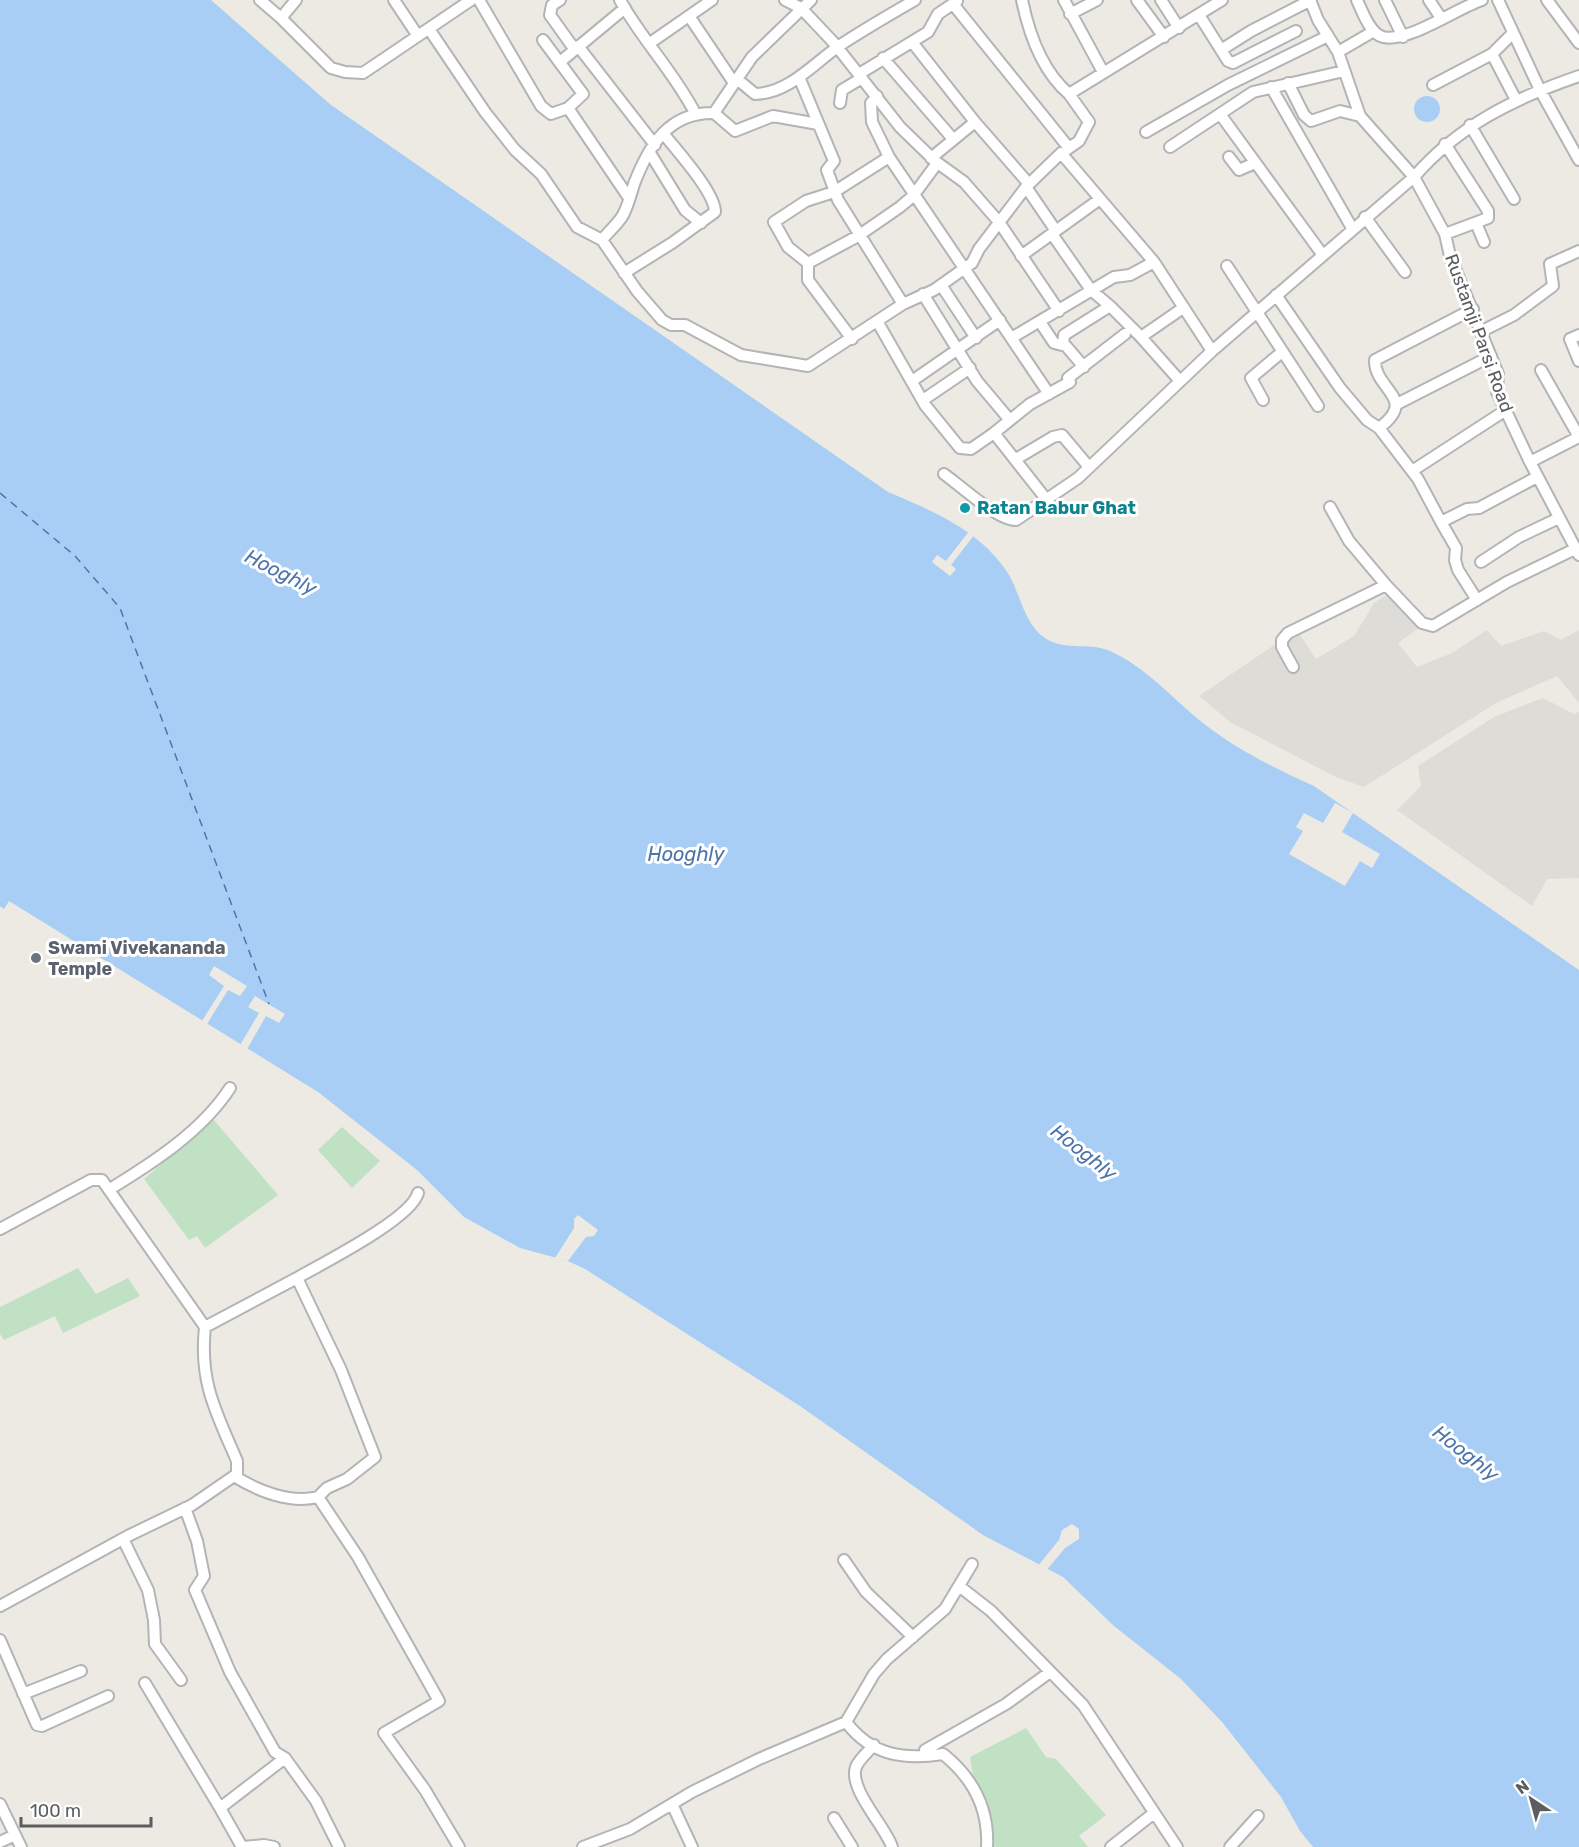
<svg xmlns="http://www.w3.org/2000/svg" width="1579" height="1847" viewBox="0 0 1579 1847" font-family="Rubik,sans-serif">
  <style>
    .industrial { fill: #dddcd7 }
    .green { fill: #c1e1c4 }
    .water { fill: #a9cef5 }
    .pier { fill: #eceae2 }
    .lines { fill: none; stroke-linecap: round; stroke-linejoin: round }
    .ferry { stroke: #4c75ad; stroke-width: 1.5; stroke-dasharray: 8 6; stroke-linecap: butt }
    .minor-casing { stroke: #b3b4b8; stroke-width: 14 }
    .minor { stroke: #fff; stroke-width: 10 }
    .culture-dot { fill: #0f9aa8; stroke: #fff; stroke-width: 2 }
    .worship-dot { fill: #6b7280; stroke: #fff; stroke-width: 2 }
    .labels { text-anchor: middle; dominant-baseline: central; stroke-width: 6; stroke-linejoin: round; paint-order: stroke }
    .street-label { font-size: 18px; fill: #5b5d61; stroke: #fff }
    .culture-label { font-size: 18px; font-weight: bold; fill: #0d838f; stroke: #fff; text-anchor: start }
    .worship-label { font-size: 18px; font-weight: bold; fill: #5b616d; stroke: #fff; text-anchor: start }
    .water-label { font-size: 20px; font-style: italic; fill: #4c75ad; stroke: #fff }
  </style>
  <rect width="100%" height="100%" fill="#eceae2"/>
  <path class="industrial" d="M1390,593l29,35 -21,15 19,24 35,-14 35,-23 14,16 43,-15 17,9 18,-10v73l-22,-27 -61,27 -132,84 -28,-10 -106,-55 -31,-26 87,-59 14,-2 16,24 38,-23 20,-33z
    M1543,698l31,16 5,-2v166l-32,1 -15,27 -135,-96 24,-24 -3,-20 76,-49z"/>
  <path class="green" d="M213,1119l65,76 -73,53 -8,-12 -8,4 -45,-61z
    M342,1127l38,34 -28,27 -34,-38z
    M78,1268l18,26 32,-16 12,18 -77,37 -8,-17 -51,24 -4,-6v-27z
    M1026,1728l20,29 10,2 50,56 -27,21 9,11h-103l-15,-90z"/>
  <path class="water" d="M0,0h211l120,105 557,387c45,19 94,39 121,83 11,19 15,46 32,60 21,18 46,6 69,16 36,16 63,48 93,72 33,26 73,46 111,63l265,184v877h-266l-13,-16 -19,-34 -59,-75 -41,-43 -67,-53 -51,-49 -80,-42 -183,-129 -215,-137 -17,-8 -48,-13 -56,-31 -47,-47 -99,-78 -309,-191 -5,8 -4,-3z
    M1414 109a13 13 0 1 1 26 0a13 13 0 1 1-26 0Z"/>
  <path class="pier" d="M970,530l5,4 -24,31 5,4 -6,7 -18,-14 5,-7 9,6z
    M1335,803l18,10 -11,19 38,22 -8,14 -12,-7 -15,25 -56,-32 14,-23 -7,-4 8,-14 19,10z
    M214,966l33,20 -7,10 -12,-6 -21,34 -5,-3 22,-35 -15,-11z
    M255,996l30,18 -6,9 -13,-7 -20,35 -7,-4 20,-34 -11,-6z
    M578,1215l20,15 -4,6 -8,1 -18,24 -13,-3 19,-30v-9z
    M1072,1524l7,5v10l-14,9 -20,24 -8,-5 22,-27 3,-10z"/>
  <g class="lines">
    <path class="ferry" d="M0,493l75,63 45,52 149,396"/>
    <defs>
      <path id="minor" d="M260,0l21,18 50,50 14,4 18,1 108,-73
        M394,0l24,36
        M479,0l62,106 10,8 17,-6
        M560,0l-8,5 -2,10 25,35
        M620,0c22,40 54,72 75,113
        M785,0l16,8 33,35 66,84 35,34 29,21 35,40 60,89
        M1022,0c7,34 20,71 47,94
        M1064,0l39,72
        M1137,0l27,37
        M1161,0l18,28
        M1310,0l8,20 20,32 22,64 54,61 31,57 5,22 48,118 -1,18 33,70 49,93
        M1357,0c5,11 13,34 26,37 25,6 74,-29 99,-37
        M1385,0l18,37
        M1429,0l12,18
        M1498,0l42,90 39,70
        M1547,0l32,43
        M953,4l116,144
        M1070,14l27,-14
        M1199,15l29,46 5,2 63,-32
        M689,16l45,67
        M281,18l15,-18
        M429,29l56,83 30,38 26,24 36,53 25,13c6,-8 16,-16 21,-25 5,-9 8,-21 11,-31 15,-39 35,-72 80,-71l38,-56 59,-57
        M543,40l40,54 -15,14 61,90
        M912,42l63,80 54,62
        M650,43l62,-43
        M578,46l77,99
        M1221,50l30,-19 60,-31
        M1338,52l36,-21
        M1492,54l24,46
        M883,58l70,81
        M560,62l65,-54
        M859,74l69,-42 10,-18 19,-13
        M799,77l35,84 -7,9 11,30 65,104
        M737,79l18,15c34,-1 58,-30 84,-48 24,-16 50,-31 76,-46
        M1288,83l16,32 7,6 29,-10 20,5
        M1433,85l59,-31 21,-21
        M1271,87l81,141
        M877,96l-6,7 1,19 17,35 160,237
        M840,103l2,-13 20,-12
        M714,113l21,18 38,-15 45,8
        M1220,114l102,140
        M1470,125l44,74
        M1146,132l82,-47 100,-49
        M1445,144l43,67v7l-43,16
        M1170,147l83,-55 91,-21
        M650,153l35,57 16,13
        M1061,153l93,109 58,89
        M1229,157l10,13 16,-7
        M931,158l44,-36
        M1026,187l30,44
        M1365,217l40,55
        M1476,223l8,19
        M1052,234l39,56 19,16
        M602,240l35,51 25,29 9,5h14l56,30 67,11 95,-62 31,-14 38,-27 7,-14 47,-62 33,-32 20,-14 10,-19 -20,-28 153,-94
        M1021,256l79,-57
        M808,263l50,-27 42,-29 13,-11 22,-30v-5
        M1227,266l91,140
        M624,273l48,-30 43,-31c0,-20 -39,-62 -52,-79
        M941,285l35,53
        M923,294l54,87 32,38
        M1276,295l64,93 27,32 12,8 39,51 23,43 26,-13 12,-1 58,-31
        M877,321l48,84 35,43 11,1 23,-16 52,66
        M1040,322l14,21 12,3 18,21
        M1482,331l32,-16 39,-29 -3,-22 29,-13
        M1579,335l-9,4 9,22
        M1013,337l101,-60 16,-2 24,-13
        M1141,337l42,-29
        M852,339l-44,-59v-17l-20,-16 -14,-25 32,-21 28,-9 55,-35
        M1063,345l1,-10 46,-29 30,30 40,45
        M1541,370l38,67
        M1068,378l57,-44
        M912,381l88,-61
        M923,400l47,-32
        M1263,400l-12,-22 31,-26
        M1397,404l94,-48
        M1379,428c40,-30 -5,-38 -4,-68l98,-51
        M994,433l36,-29 40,-22
        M1016,459l37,-22 9,-2 27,32
        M1530,462l49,-25
        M1412,471l94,-61
        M944,474c17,12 53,46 72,46l62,-42 134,-127 202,-174c45,-52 101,-79 165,-101
        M1330,507l19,34 37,44 36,38 11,3 74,-44 68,-33
        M1441,522l15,26 -1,12 3,10 19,30
        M1481,562l38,-25 40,-19
        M1293,667l-11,-20v-7l6,-7 98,-48
        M110,1189c44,-27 92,-58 120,-101
        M418,1193c-7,26 -95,70 -121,85l44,92 34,87 -28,22 -20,9 -9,9 40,60 81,144 -55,32 41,57 34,57
        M0,1229l91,-49h11l103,147 92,-49
        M234,1476c24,15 56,28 84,21
        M185,1508l12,33 7,35 -9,14 35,82 45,80 10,6 -65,50 22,39
        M123,1539l25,51 6,30 1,24 26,36
        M844,1560l22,32 47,45
        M959,1586l32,25 92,94 94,142
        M0,1606l130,-71 62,-30 45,-31v-13c-21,-49 -38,-79 -32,-134
        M0,1640l37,85 5,1 66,-30
        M145,1683l75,125
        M23,1694l58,-23
        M846,1722c26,34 58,38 97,32 30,24 46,55 44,93
        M874,1745c-5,6 -15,14 -18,22 -8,22 30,60 36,80
        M925,1750l81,-46 44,-32
        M285,1758l31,43 23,46
        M0,1804l21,43
        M672,1804l20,43
        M834,1818l18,29
        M0,1842l15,-7
        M243,1847l21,-2 10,2
        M583,1847l47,-18 62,-37 67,-33 87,-37 28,-48 13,-15 58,-50 27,-45
        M1111,1847l43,-34
        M1230,1847l28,-31"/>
    </defs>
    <use href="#minor" class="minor-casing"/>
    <use href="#minor" class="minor"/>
  </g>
  <circle class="culture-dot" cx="965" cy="508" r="6"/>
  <circle class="worship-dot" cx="36" cy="958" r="6"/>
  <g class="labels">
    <g class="street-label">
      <text transform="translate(1479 333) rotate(70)">Rustamji Parsi Road</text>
    </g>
    <g class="culture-label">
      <text x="977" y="508">Ratan Babur Ghat</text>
    </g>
    <g class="worship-label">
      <text x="48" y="948">Swami Vivekananda<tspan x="48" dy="21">Temple</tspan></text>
    </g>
    <g class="water-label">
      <text transform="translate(281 572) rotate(27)">Hooghly</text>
      <text x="686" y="854">Hooghly</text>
      <text transform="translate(1084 1152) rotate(38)">Hooghly</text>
      <text transform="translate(1466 1453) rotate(38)">Hooghly</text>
    </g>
  </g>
  <g transform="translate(1531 1799) rotate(324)" stroke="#ffffff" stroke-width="4.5" paint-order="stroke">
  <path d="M0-4.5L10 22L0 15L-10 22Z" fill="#5b5d61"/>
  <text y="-9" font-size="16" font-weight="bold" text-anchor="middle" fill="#5b5d61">N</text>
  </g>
  <path d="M21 1817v9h130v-9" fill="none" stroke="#5b5d61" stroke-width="3"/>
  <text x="30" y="1817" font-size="18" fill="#5b5d61" stroke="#ffffff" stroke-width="4.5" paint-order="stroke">100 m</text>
</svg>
